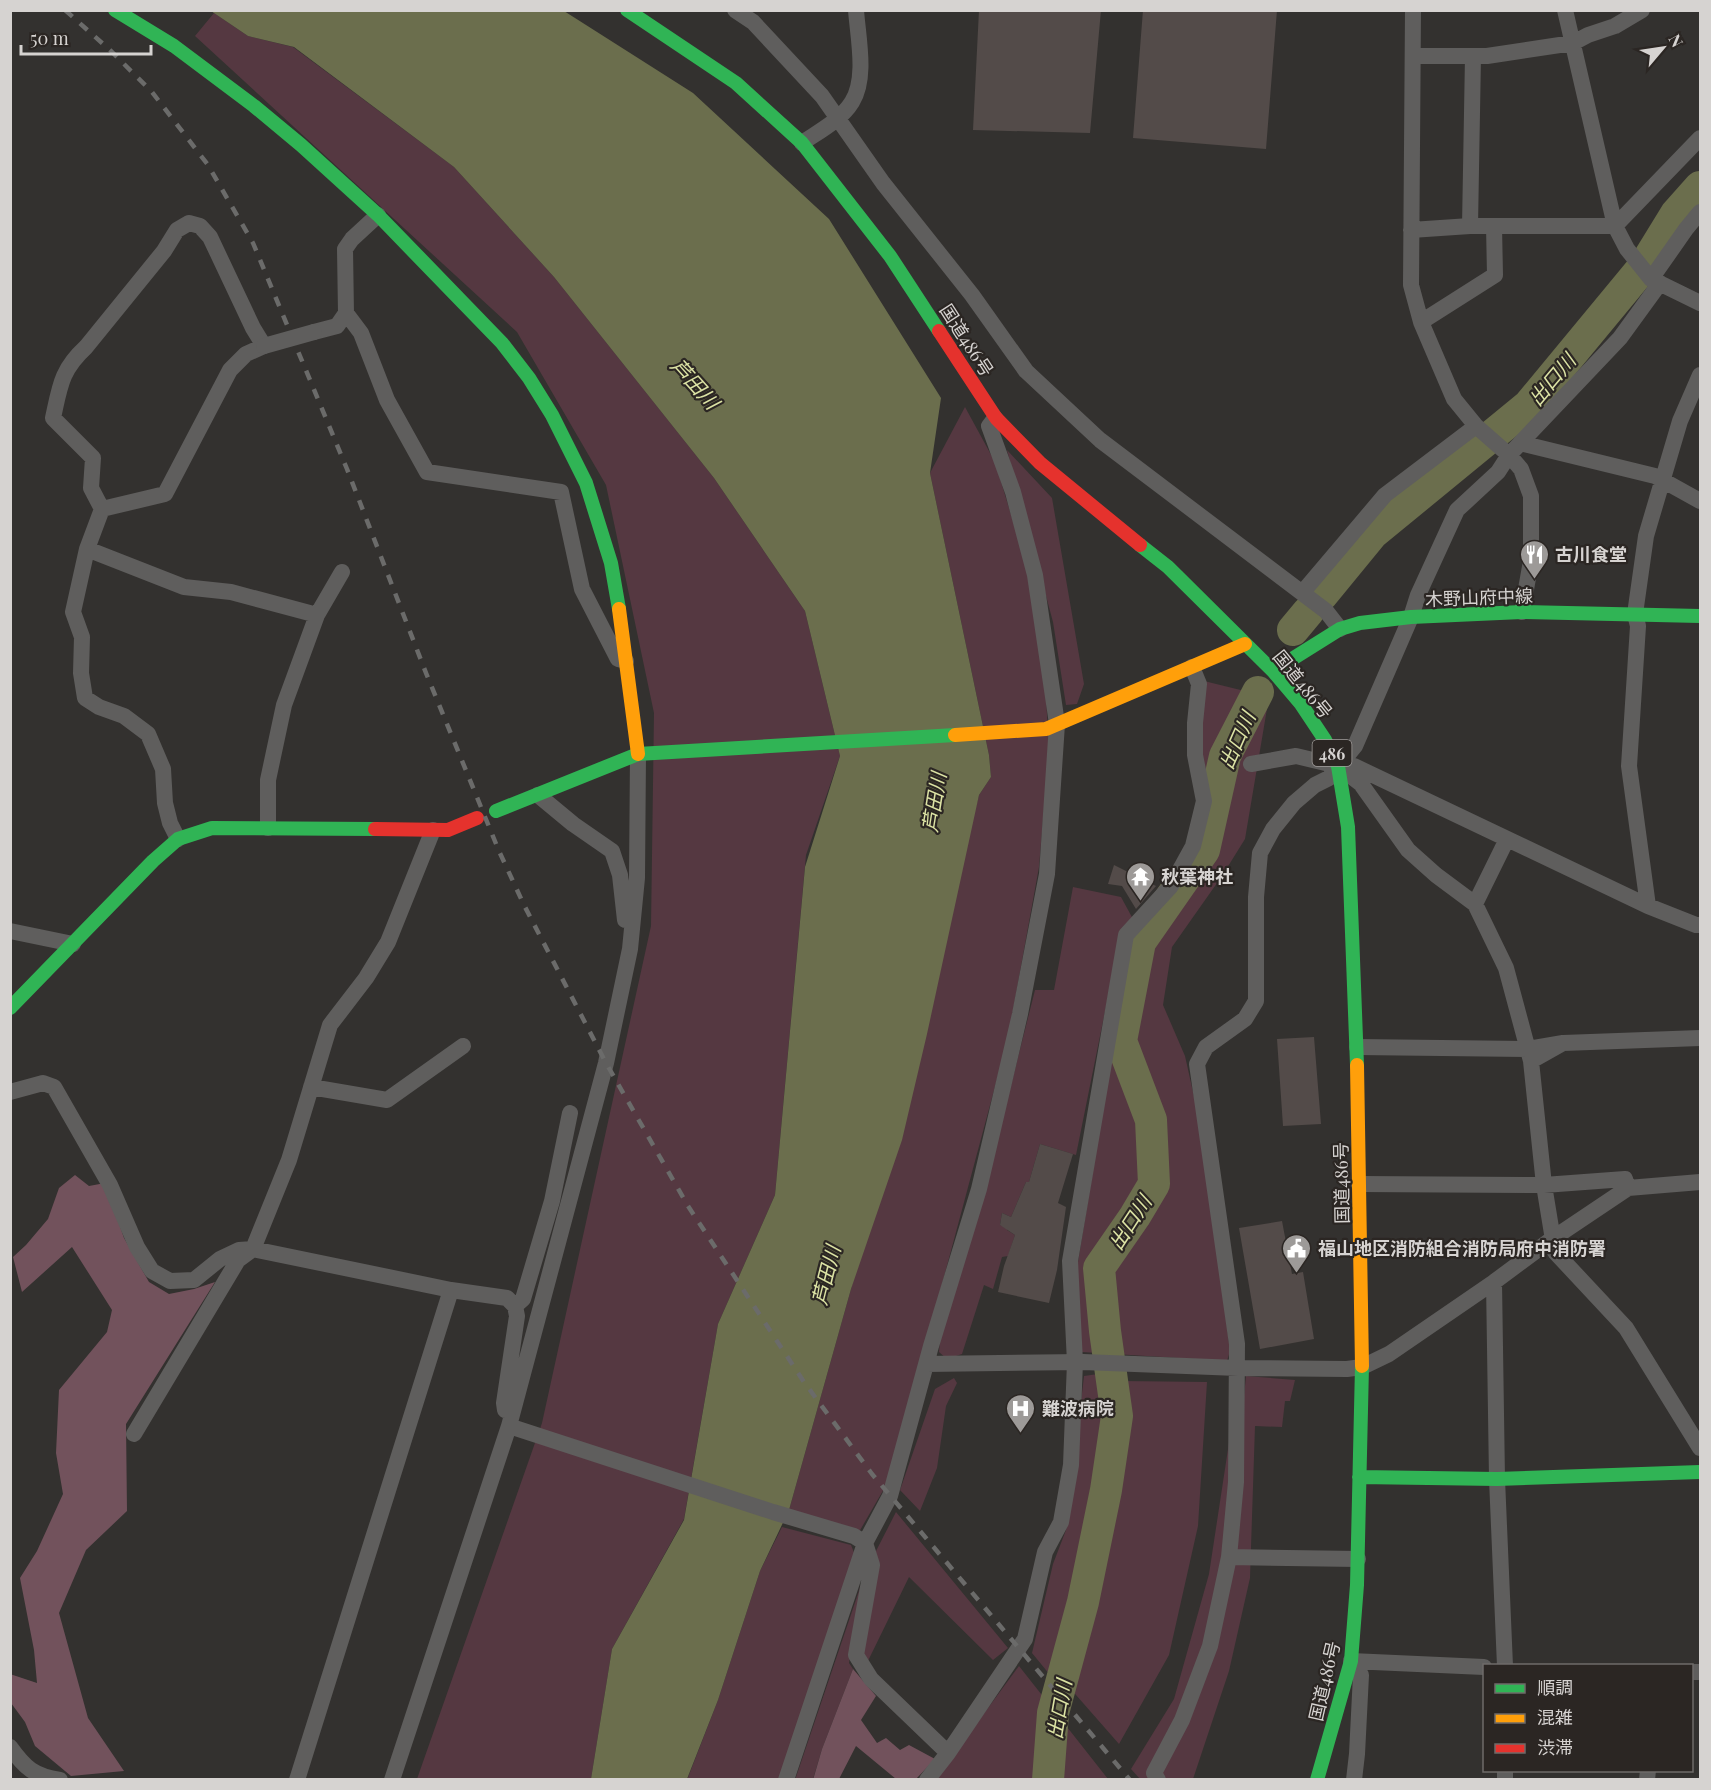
<svg xmlns="http://www.w3.org/2000/svg" width="1711" height="1790" viewBox="0 0 1711 1790" font-family="'Playfair Display','Noto Sans JP',serif">
  <style>
    .green { fill: #553841 }
    .forest { fill: #72525c }
    .water { fill: #6b6e4d }
    .lines { fill: none; stroke-linecap: round; stroke-linejoin: round }
    .river { stroke: #6b6e4d; stroke-width: 32 }
    .building { fill: #534b49 }
    .street { stroke: #5f5e5d; stroke-width: 16 }
    .fast { stroke: #30b455; stroke-width: 14 }
    .slow { stroke: #ff9f0a; stroke-width: 14 }
    .jam { stroke: #e5322d; stroke-width: 14 }
    .rail { stroke: #6b6b6a; stroke-width: 4.5; stroke-dasharray: 10 10; stroke-linecap: butt }
    .street-bridge { stroke: #5f5e5d; stroke-width: 16 }
    .labels { text-anchor: middle; dominant-baseline: central; stroke-width: 4.5; stroke-linejoin: round; paint-order: stroke }
    .shield { fill: #2b2623; stroke: #a39f9d; stroke-width: 1.5 }
    .shield-label { font-size: 16px; font-weight: bold; fill: #d6d3d1 }
    .street-label { font-size: 18px; fill: #d6d3d1; stroke: #2b2623 }
    .poi-label { font-size: 18px; font-weight: bold; fill: #d6d3d1; stroke: #2b2623; text-anchor: start }
    .water-label { font-size: 20px; font-style: italic; fill: #dde4a5; stroke: #2b2623 }
  </style>
  <rect width="100%" height="100%" fill="#33312f"/>
  <path class="green" d="M214,13l34,23 45,11 161,120 100,110 160,201 91,133 35,145 -34,99 -31,340 -57,129 -34,195 -72,130 -21,130h-174l125,-356 109,-497 3,-213 -48,-228 -89,-153 -322,-296z
    M965,407l30,55 32,105 19,131 3,50 -10,119 -31,171 -71,265 -49,179 -29,50 -70,-22 62,-221 128,-494 12,-18 -2,-22 -59,-282z
    M1007,450l45,48 32,186 -7,20 -11,1 -13,-83z
    M1204,681l65,16 -24,142 -23,37 -50,71 -9,58 22,51 19,85 26,210 -3,10 -145,-9 -5,-84 54,-330 66,-86z
    M1073,887l48,10 12,22 -12,13 -45,223 -36,-11 -11,38h-3l-15,35 -9,-4 -2,12 8,2 -1,3 8,5 -7,21 -6,1 -9,32 -9,-4 -22,69 -15,5 -8,-7 1,-11 65,-232 30,-119h19z
    M1105,1373l5,48 -14,87 -41,173 -23,-28 21,-89 13,-34 18,-154z
    M1246,1376l49,4 -5,21h-5l-3,26 -27,-1 -5,152 -21,93 -36,108h-53l-9,-10 43,-70 35,-125 21,-138 12,-20z
    M954,1378l3,5 -11,23 -9,62 -17,43 -20,-21 35,-101z
    M1121,1381l86,1 -9,144 -29,129 -50,89 -50,-57 19,-75 30,-127z
    M896,1512l112,136 -15,12 -84,-83 -43,88 -4,-15 13,-97z
    M782,1527l69,18 4,10 -74,224 -94,1 31,-80 42,-129z
    M863,1579l-14,84 4,6 -31,80 -9,30 -18,1z
    M1019,1666l89,113 -173,1z"/>
  <path class="forest" d="M75,1175l14,11 16,-3 19,55 25,44 20,12 25,-5 21,-7 -89,142 1,87 -41,39 -27,63 29,105 36,53 -53,5 -36,-30 -10,-24 -14,-19 -1,-29 27,9 -3,-33 -14,-72 17,-27 26,-57 -7,-41 3,-63 48,-58 5,-22 -40,-63 -50,45 -9,-35 13,-12 22,-26 11,-31z
    M853,1669l23,27 -15,24 16,23 9,-5 14,12 9,-5 26,14 -19,20h-20l-40,-33 -17,33 -26,1 9,-31z"/>
  <path class="water" d="M211,11h353l129,82 136,126 112,179 -11,75 59,282 2,22 -12,18 -52,239 -25,106 -51,149 -62,221 -29,61 -42,129 -31,79h-96l21,-130 72,-129 34,-196 57,-129 30,-328 35,-111 -35,-145 -91,-133 -160,-201 -100,-110 -160,-120 -46,-11z"/>
  <g class="lines">
    <path class="river" d="M1322,595l50,-61 157,-129 115,-139 32,-52 24,-27
      M1293,630l15,-18
      M1048,1780l5,-67 30,-111 23,-112 11,-74 -12,-85 -6,-63 36,-52 19,-32 -3,-64 -30,-79 19,-99 64,-92 21,-94 33,-64"/>
  </g>
  <path class="building" d="M979,10h122l-11,123 -117,-3z
    M1143,10h134l-11,139 -133,-11z
    M1114,865l42,21 -20,23 -14,-23 -14,-2z
    M1314,1037l7,87 -38,2 -6,-87z
    M1040,1144l33,10 -15,49 8,4 -9,63 -8,33 -51,-11 6,-26 11,-31 -15,-10 2,-12 9,4 15,-35h3z
    M1282,1221l10,53 11,-2 11,67 -54,10 -21,-121z"/>
  <g class="lines">
    <path class="street" d="M735,10l18,12 69,74 61,87 89,112 54,76 74,69 226,171 14,18
      M1413,10l-2,275 10,37 33,77 22,27 33,29 12,14 10,27v65l-9,51
      M1565,10l50,216 12,23 24,30 49,24
      M1413,56h74l86,-13 15,-8 27,-9 27,-16
      M802,143c16,-11 39,-23 50,-41 15,-24 6,-64 4,-92
      M1470,226l3,-170
      M1411,230l59,-4h145l85,-88
      M1651,279l35,-50 14,-17
      M346,313l15,20 26,67 40,72 134,20 21,97 36,70 8,2
      M1421,322l74,-47 -1,-49
      M314,332l23,-6 9,-13 -1,-64 7,-10 26,-24
      M1520,443l135,33 45,25
      M102,509l63,-15 65,-124 16,-16 18,-8 -11,-18 -43,-91 -10,-11 -11,-3 -12,7 -13,21 -78,96c-25,23 -26,39 -33,71l40,40 -2,30 11,21 -15,40 -14,63 9,25 -1,36 4,25 14,9 25,9 24,18 15,35 2,34 5,20 8,16
      M87,549l97,38 47,5 86,23
      M1302,593l83,-98 91,-69
      M1251,764l45,-8 42,10h16l294,140 48,19h4
      M1339,767l22,17 47,66 28,25 39,29 31,64 25,93
      M538,795l35,29 39,27 8,24 5,45
      M268,828v-48l16,-75 33,-90 25,-43
      M1475,904l32,-65
      M1648,906l-19,-140 9,-140 -3,-12 11,-78 34,-115 20,-46
      M10,931l63,13
      M1563,1043l-32,18 13,124 11,67 71,76 74,120
      M1357,1047l171,2 35,-6 137,-5
      M311,1087l76,13 76,-54
      M10,1092l33,-9 11,4 56,98 27,62 15,24 18,10 24,-1 26,-21 19,-9 14,-1 198,41 56,8 8,8 2,10 -13,87 1,7
      M1359,1184l185,1 81,-6 3,9
      M1494,1282l3,197 8,187
      M515,1306l8,-7 29,-98 18,-88
      M926,1364l157,-2 155,6 109,1 15,-2 27,-13 105,-72 58,-43 76,-51 72,-6
      M509,1426l264,86 81,24 11,7 7,22 -16,90 15,24 77,74
      M134,1434l104,-174 15,-11 36,-89 41,-135 36,-47 22,-36 45,-112
      M1229,1557l129,2
      M1351,1661l133,6
      M1351,1662l10,13 -4,79 -3,26
      M1692,1672h8
      M10,1747c15,21 24,29 50,33
      M297,1780l154,-490
      M392,1780l117,-354 97,-363 24,-114 7,-71 1,-124
      M786,1780l79,-237 25,-47 41,-150 48,-157 41,-175 27,-140 10,-150 -2,-14 -20,-135 -22,-83 -24,-66 6,-8
      M927,1780l21,-27 77,-114 20,-87 16,-30 10,-57 4,-103 -5,-101 56,-326 45,-49 22,-40 11,-45 -9,-46v-32l4,-39 -7,-17
      M1158,1780l-4,-7 28,-53 28,-74 19,-89 7,-75 1,-138 -40,-280 9,-17 39,-28 11,-18v-104l4,-44 13,-24 21,-26 21,-18 14,-7 26,-32 56,-129 7,-22 39,-85 41,-38 11,-17 111,-117 40,-55
      M1505,1780v-10
      M1647,1780l1,-10"/>
    <path class="fast" d="M115,10l59,36 80,60 47,39 77,70 124,128 27,35 23,37 34,68 25,80 8,46
      M627,10l109,73 66,60 88,113 49,75
      M1140,545l28,22 105,104 28,33 24,36 13,26 10,61 9,238
      M1273,671l67,-42 20,-6 51,-6 111,-5 178,4
      M496,811l142,-57 317,-19
      M10,1008l143,-147 25,-22 34,-11 163,1
      M1359,1477l138,2 203,-7
      M1317,1780l34,-119 6,-76 5,-219"/>
    <path class="slow" d="M619,609l19,145
      M955,735l91,-6 199,-85
      M1357,1065l5,301"/>
    <path class="jam" d="M939,331l57,87 44,45 100,82
      M375,829l73,1 29,-12"/>
    <path class="rail" d="M65,10l46,41 41,41 56,73 45,78 94,226 79,204 73,178 25,54 82,158 82,143 116,176 68,92 258,306"/>
    <path class="street-bridge" d="M264,346l50,-14"/>
  </g>
  <defs>
    <symbol id="restaurant-pin" viewBox="-11 -11 22 30"><path d="M0 17L-7.5 6A9.5 9.5 0 1 1 7.5 6Z" fill="#9d9a98" stroke="#2b2623"/><path d="M-5-6h1v4h1v-4h1v4h1v-4h1v5L-1.5 .5V6h-2V.5L-5-1ZM5-6V6H3V1.5H1.5Q1.5-4 5-6Z" fill="#fff"/></symbol>
    <symbol id="temple-pin" viewBox="-11 -11 22 30"><path d="M0 17L-7.5 6A9.5 9.5 0 1 1 7.5 6Z" fill="#9d9a98" stroke="#2b2623"/><path d="M0-6L5-2H3V0L6.5 2.5H4V6H1.5V3h-3V6H-4V2.5H-6.5L-3 0V-2H-5Z" fill="#fff"/></symbol>
    <symbol id="civic-pin" viewBox="-11 -11 22 30"><path d="M0 17L-7.5 6A9.5 9.5 0 1 1 7.5 6Z" fill="#9d9a98" stroke="#2b2623"/><path d="M-.6-6.5H3V-4.5H.6V-3L4-1V1h2V6H-6V1h2V-1L-.6-3ZM-1.2 2.5V6h2.4V2.5Z" fill="#fff"/></symbol>
    <symbol id="hospital-pin" viewBox="-11 -11 22 30"><path d="M0 17L-7.5 6A9.5 9.5 0 1 1 7.5 6Z" fill="#9d9a98" stroke="#2b2623"/><path d="M-5-5h3v3.5h4V-5h3V5h-3V1.5h-4V5h-3Z" fill="#fff"/></symbol>
  </defs>
  <g fill-rule="evenodd">
    <use href="#restaurant-pin" x="1518" y="538" width="33" height="45"/>
    <use href="#temple-pin" x="1124" y="860" width="33" height="45"/>
    <use href="#civic-pin" x="1280" y="1232" width="33" height="45"/>
    <use href="#hospital-pin" x="1004" y="1392" width="33" height="45"/>
  </g>
  <g class="labels">
    <rect class="shield" x="1312.5" y="740" width="39" height="26" rx="4.5"/>
    <g class="shield-label">
      <text x="1332" y="753">486</text>
    </g>
    <g class="street-label">
      <text transform="translate(967 340) rotate(57)">国道486号</text>
      <text transform="translate(1479 597) rotate(-2)">木野山府中線</text>
      <text transform="translate(1303 684) rotate(51)">国道486号</text>
      <text transform="translate(1341 1183) rotate(-91)">国道486号</text>
      <text transform="translate(1324 1681) rotate(-77)">国道486号</text>
    </g>
    <g class="poi-label">
      <text x="1555" y="554">古川食堂</text>
      <text x="1161" y="876">秋葉神社</text>
      <text x="1318" y="1248">福山地区消防組合消防局府中消防署</text>
      <text x="1042" y="1408">難波病院</text>
    </g>
    <g class="water-label">
      <text transform="translate(1551 379) rotate(-50)">出口川</text>
      <text transform="translate(696 383) rotate(48)">芦田川</text>
      <text transform="translate(1236 740) rotate(-66)">出口川</text>
      <text transform="translate(933 802) rotate(-81)">芦田川</text>
      <text transform="translate(1129 1222) rotate(-57)">出口川</text>
      <text transform="translate(825 1275) rotate(-76)">芦田川</text>
      <text transform="translate(1058 1709) rotate(-80)">出口川</text>
    </g>
  </g>
  <rect width="1711" height="1790" fill="none" stroke="#d6d3d1" stroke-width="24"/>
  <rect x="1483" y="1664" width="210" height="108" fill="#2b2623" stroke="#6f6b69" stroke-width="1.5"/>
  <rect x="1495" y="1684" width="30" height="9" fill="#30b455" stroke="#6f6b69" stroke-width="1.5"/>
  <text x="1537" y="1694" font-size="18" fill="#d6d3d1">順調</text>
  <rect x="1495" y="1714" width="30" height="9" fill="#ff9f0a" stroke="#6f6b69" stroke-width="1.5"/>
  <text x="1537" y="1724" font-size="18" fill="#d6d3d1">混雑</text>
  <rect x="1495" y="1744" width="30" height="9" fill="#e5322d" stroke="#6f6b69" stroke-width="1.5"/>
  <text x="1537" y="1754" font-size="18" fill="#d6d3d1">渋滞</text>
  <g transform="translate(1663 48) rotate(61)" stroke="#2b2623" stroke-width="4.5" paint-order="stroke">
  <path d="M0-4.5L10 22L0 15L-10 22Z" fill="#d6d3d1"/>
  <text y="-9" font-size="16" font-weight="bold" text-anchor="middle" fill="#d6d3d1">N</text>
  </g>
  <path d="M21 45v9h130v-9" fill="none" stroke="#d6d3d1" stroke-width="3"/>
  <text x="30" y="45" font-size="18" fill="#d6d3d1" stroke="#2b2623" stroke-width="4.5" paint-order="stroke">50 m</text>
</svg>
